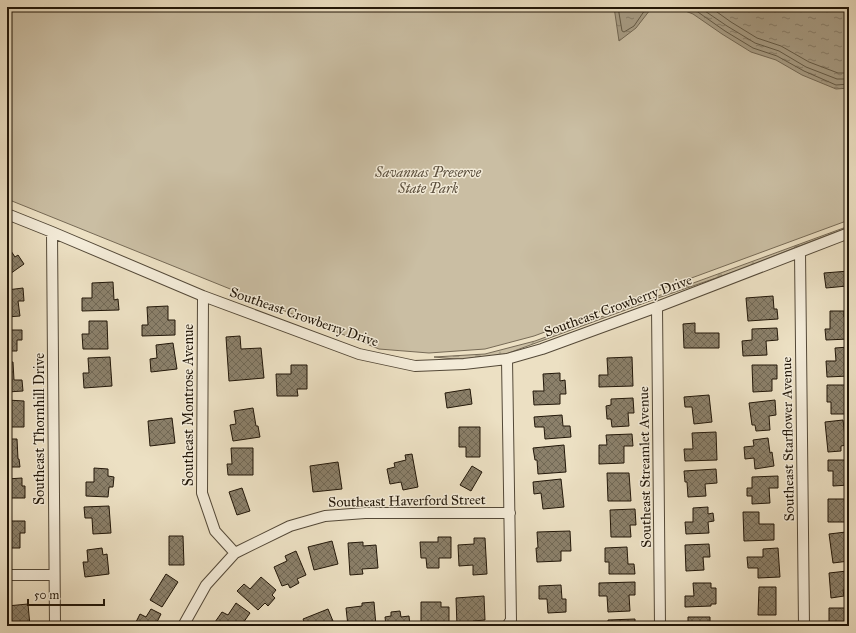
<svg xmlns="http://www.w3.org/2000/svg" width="856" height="633" viewBox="0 0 856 633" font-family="'IM FELL Great Primer',serif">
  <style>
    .forest { fill: url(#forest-firs); stroke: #766a56 }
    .park { fill: #cabea3; stroke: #766a56 }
    .water { fill: url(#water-ripples); stroke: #726753 }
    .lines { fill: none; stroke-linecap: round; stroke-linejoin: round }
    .shore { stroke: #645a46; stroke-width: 1 }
    .building { fill: url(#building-cross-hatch); stroke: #221709 }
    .minor-casing { stroke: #544938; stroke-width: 12 }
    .minor { stroke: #f3ebd8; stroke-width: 10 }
    .labels { text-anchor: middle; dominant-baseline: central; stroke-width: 3; stroke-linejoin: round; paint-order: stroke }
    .park-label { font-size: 14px; font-style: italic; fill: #5d513f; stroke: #f3ebd8 }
    .street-label { font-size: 14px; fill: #221709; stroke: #f3ebd8 }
  </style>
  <defs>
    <pattern id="forest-firs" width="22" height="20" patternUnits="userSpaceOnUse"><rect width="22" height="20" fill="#cabea3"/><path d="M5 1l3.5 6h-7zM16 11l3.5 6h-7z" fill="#ada38b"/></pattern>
    <pattern id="water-ripples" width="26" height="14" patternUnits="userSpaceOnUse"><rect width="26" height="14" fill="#a79c84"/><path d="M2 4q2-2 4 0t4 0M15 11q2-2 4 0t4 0" fill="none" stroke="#887e6a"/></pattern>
    <pattern id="building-cross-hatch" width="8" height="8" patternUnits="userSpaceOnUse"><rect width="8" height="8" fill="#8b806a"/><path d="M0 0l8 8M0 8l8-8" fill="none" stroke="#716855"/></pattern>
  </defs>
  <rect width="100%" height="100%" fill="#ece0c3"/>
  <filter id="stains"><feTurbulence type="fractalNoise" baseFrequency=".005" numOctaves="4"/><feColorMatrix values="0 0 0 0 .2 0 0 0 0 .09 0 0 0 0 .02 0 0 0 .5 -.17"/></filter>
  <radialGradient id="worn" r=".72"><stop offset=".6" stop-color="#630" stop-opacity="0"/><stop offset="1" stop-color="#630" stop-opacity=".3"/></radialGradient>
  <path class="forest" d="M849,226v1l-50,19 -4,1 -1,1 -52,21 -84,29 -144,53 -8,3 -42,5h-9l-21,-2 51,-3 50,-13z"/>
  <path class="park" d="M7,7h842v213l-315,116 -49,13 -56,4 -50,-4 -372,-150z"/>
  <path class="water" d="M614,7h43l-7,3 -14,18 -17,13z
    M675,7h174v81l-13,1 -34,-14 -26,-15 -25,-8 -29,-18 -29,-20z"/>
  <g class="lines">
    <path class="shore" d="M618,7l4,24 2,1 10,-6 13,-19
      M686,7l9,3 30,21 28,17 24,8 27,15 32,14 13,-1
      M699,7l28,19 28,17 24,8 27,16 31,12h12
      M710,7l21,15 26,16 24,8 28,16 29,11h11"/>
  </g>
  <path class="building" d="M7,245l8,12 3,-2 6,9 -17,12z
    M849,271v21h-1l-1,-6 -21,2 -2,-15z
    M113,282l1,18 4,-1 1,11 -37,1v-13h10v-15z
    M23,288l1,13h-6l2,15 -13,1v-27z
    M773,296l1,13h3l1,10 -30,2 -2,-23z
    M168,306v14h7v15l-33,1v-11h6l-1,-18z
    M830,311h14v6l5,-1v23l-23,1 -1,-11h5z
    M89,321h18l1,28h-25l-1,-15h7z
    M695,323v10h24v15h-35l-1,-24z
    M777,328l1,12 -12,1 1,14 -24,1 -1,-15 10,-1v-11z
    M7,330h15v10h-5v11h-10z
    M240,336l1,13 20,-1 3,30 -35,3 -3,-44z
    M173,343l4,26 -26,3 -1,-13 7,-1 -1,-13z
    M849,347v29l-22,1 -1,-16h10l-1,-13z
    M110,357l2,29 -28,2 -1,-15h6l-1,-15z
    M632,357l1,29 -34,1v-12h9l-1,-17z
    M7,362h6l1,18h8l1,11 -16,1z
    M291,365h16v24h-10l1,7h-21l-1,-22h15z
    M752,365h25v14h-5v12l-19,1z
    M560,373v8l5,-1 1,14h-6v10l-26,1 -1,-14h11l-1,-17z
    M827,385h22v29h-18v-12h-4z
    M470,389l2,15 -25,4 -2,-15z
    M709,395l3,27 -18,2 -2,-17h-7l-1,-10z
    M633,398l1,15h-6l1,13 -17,1 -1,-8h-4l-1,-13 5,-1v-6z
    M7,400l17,1v26h-17z
    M775,400l1,15 -7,1 1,14 -14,1 -1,-6h-3l-3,-22z
    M253,408l3,18h2l2,11 -27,4 -3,-16 6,-1 -2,-13z
    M562,415l1,11h7l1,11 -26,2 -1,-12h-9l-1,-10z
    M172,418l3,25 -25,3 -2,-25z
    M843,420l3,25 -5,1v5l-13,1 -3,-30z
    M459,427h21v30h-14v-10h-7z
    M716,432l1,28 -32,1 -1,-12h9l-1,-16z
    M632,434l1,12h-9v17l-25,1v-19h8l-1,-10z
    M768,438l2,15 2,-1 2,14 -19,3 -1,-11 -9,1 -1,-12 10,-1 -1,-6z
    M7,439h10l1,20h1l1,8h-13z
    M564,445l2,27 -28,2 -1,-14h-2l-2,-12z
    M231,448h22v27h-25l-1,-11h5z
    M412,454l6,33 -15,3 -2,-8 -11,2 -3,-15 8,-2 -1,-4 12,-3 -1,-5z
    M828,460h21v25l-16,1v-15h-5z
    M338,462l4,27 -29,3 -3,-26z
    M472,466l10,6 -11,19 -11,-6z
    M94,468l14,1v7l6,1 -1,10h-4l-1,10 -22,-1v-14h8z
    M716,469l1,14 -12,1 1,12 -18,1 -1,-15h-2l-1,-11z
    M607,473h22l2,28h-23z
    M778,476v12h-9l1,15 -18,1v-8h-5v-8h5v-11z
    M22,478v8h3v12h-18v-19z
    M561,479l3,28 -21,2 -2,-16 -7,1 -1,-12z
    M242,488l8,23 -13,4 -8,-23z
    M828,499h18v23h-18z
    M109,506l2,27 -18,1 -1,-16h-7l-1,-11z
    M708,507v7l5,-1 1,8 -6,1 1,11 -23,1 -1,-12h8v-14z
    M635,509l1,16h-6l1,12h-20l-1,-27z
    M743,512h16v12h15v16l-30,1z
    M7,521h18v12h-5v15h-13z
    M570,531l1,20h-10v10l-24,1 -1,-14h2l-1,-16z
    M846,532l1,8h1l1,5v16l-16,2 -4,-29z
    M169,536h14l1,29h-15z
    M438,537h13v21h-12v10h-12l-1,-10h-5l-1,-16h18z
    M474,538h11l2,36 -14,1v-10l-14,1 -1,-21 16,-1z
    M332,541l6,23 -24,6 -6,-23z
    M363,542v4l13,-1 2,23 -16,1 1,5 -13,1 -2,-32z
    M709,544l1,13h-7l1,13 -18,1 -1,-26z
    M627,547l1,17h6l1,10h-26v-12h-4v-14z
    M102,548l1,7 4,-1 2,20 -24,3 -2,-15h5l-1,-12z
    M778,548l2,29 -22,1v-10h-10l-1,-11h16v-8z
    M296,551l10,24 -9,4 2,4 -9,5 -2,-4 -6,2 -8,-19 13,-6 -2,-5z
    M847,571l2,19h-6l1,6 -13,2 -2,-25z
    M166,574l12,8 -16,25 -12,-7z
    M261,577l15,13 -4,5 3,3 -7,8 -3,-3 -7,7 -21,-19 7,-7 6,5z
    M635,582v13h-6l1,16 -22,1 -1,-16h-8v-13z
    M693,583h18v5h5v16h-5v2l-26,1v-11h9z
    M561,585l1,14h4v13l-18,1 -1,-14h-8v-13z
    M759,587h17v28h-18z
    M484,596l1,24 -12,1v5h-16l-1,-28z
    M374,602l2,24h-28l-2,-18 16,-2v-3z
    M421,602h20v5h8v19h-28z
    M236,603l14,10 -9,13h-21l-5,-4 7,-10 6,3z
    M28,604l2,22h-23v-6h1l-1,-14z
    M829,608h20v18h-20z
    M151,609l10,5 -6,12h-21l6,-12 6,3z
    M328,609l7,17h-29l-3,-7z
    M400,611l1,6 8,-1 1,10h-24l-1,-9 6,-1v-4z
    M688,617h22v9h-22z
    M635,619v7h-27v-6z
    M758,623h15v3h-15z"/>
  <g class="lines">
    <defs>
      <path id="minor" d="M7,214l45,18 151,64 156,58 56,12 49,-2 43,-5 35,-10 115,-42 192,-74
        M52,232l3,394
        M800,252l4,374
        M203,296l-1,197 13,38 20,22
        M657,307l3,319
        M507,359l4,261 -4,6
        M7,575h47
        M183,626l23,-41 29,-32 55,-27 35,-10 40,-3h145"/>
    </defs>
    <use href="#minor" class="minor-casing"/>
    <use href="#minor" class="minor"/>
  </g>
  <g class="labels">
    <g class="park-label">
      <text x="428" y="172">Savannas Preserve<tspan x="428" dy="16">State Park</tspan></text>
    </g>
    <g class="street-label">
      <text transform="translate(618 306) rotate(-20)">Southeast Crowberry Drive</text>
      <text transform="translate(304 317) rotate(19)">Southeast Crowberry Drive</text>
      <text transform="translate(188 405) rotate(-90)">Southeast Montrose Avenue</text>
      <text transform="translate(39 429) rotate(-90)">Southeast Thornhill Drive</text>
      <text transform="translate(788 439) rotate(-91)">Southeast Starflower Avenue</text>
      <text transform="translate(645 467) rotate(-91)">Southeast Streamlet Avenue</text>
      <text transform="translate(407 501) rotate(-1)">Southeast Haverford Street</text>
    </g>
  </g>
  <rect width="856" height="633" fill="none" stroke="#ece0c3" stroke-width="24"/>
  <rect x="8" y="8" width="840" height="617" fill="none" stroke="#221709" stroke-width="2"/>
  <rect x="12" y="12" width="832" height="609" fill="none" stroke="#221709"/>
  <path d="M28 599v6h76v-6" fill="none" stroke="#221709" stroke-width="2"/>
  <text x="34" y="599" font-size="12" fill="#221709" stroke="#f3ebd8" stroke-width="3" paint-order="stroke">50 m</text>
  <rect width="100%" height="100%" filter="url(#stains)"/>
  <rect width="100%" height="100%" fill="url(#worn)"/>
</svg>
